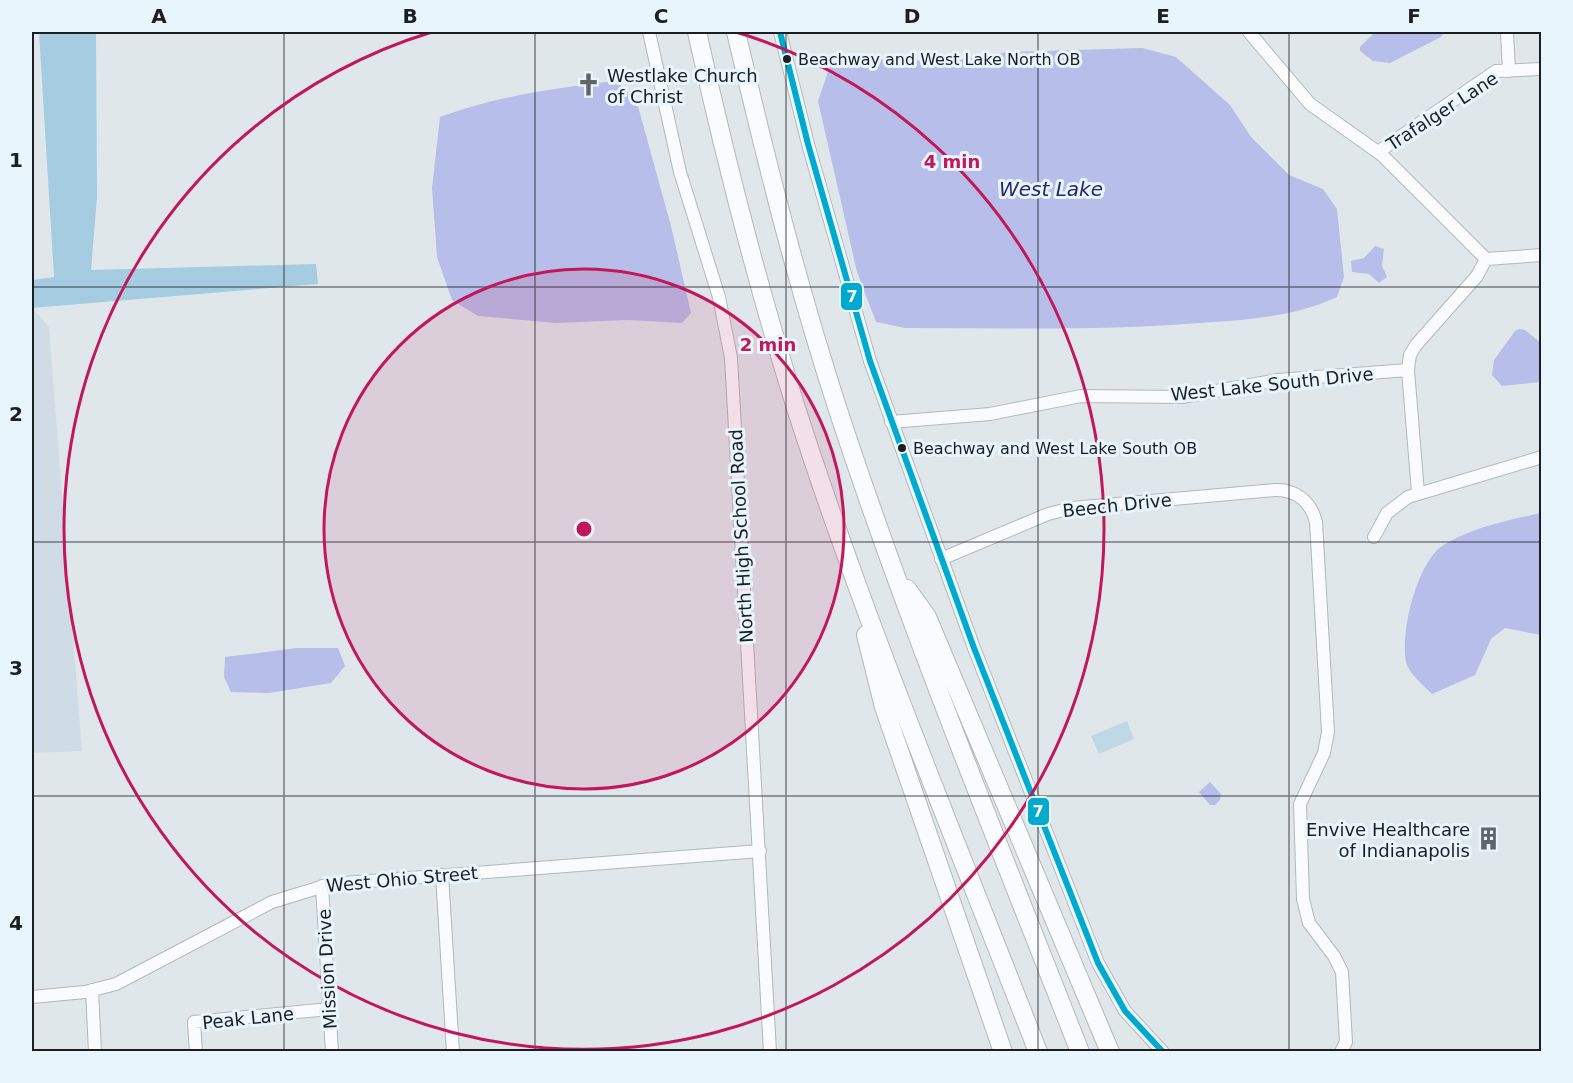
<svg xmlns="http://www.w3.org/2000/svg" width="1573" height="1083" viewBox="0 0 1573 1083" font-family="'DejaVu Sans',sans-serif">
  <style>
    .built { fill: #cfdce5 }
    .green { fill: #bfd8e7 }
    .forest { fill: #a5cce1 }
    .water { fill: #b7bee9 }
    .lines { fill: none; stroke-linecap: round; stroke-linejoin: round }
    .minor-casing { stroke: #b2b8bb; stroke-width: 14 }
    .highway-casing { stroke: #b2b8bb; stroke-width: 20 }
    .minor { stroke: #fafbfc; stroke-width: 12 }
    .highway { stroke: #fafbfc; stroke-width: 18 }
    .bus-1-casing { stroke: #e8f5fd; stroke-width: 10 }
    .bus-1 { stroke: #00a9ce; stroke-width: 6 }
    .grid { fill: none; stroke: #1b1f22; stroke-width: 1.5; stroke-opacity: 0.55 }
    .ring { fill: none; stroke: #c2185b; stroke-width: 3 }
    .bus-dot { fill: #1b1f22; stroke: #e8f5fd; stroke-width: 2 }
    .labels { text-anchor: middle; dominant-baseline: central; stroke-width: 6; stroke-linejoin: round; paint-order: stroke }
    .bus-label { font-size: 16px; fill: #1b1f22; stroke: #e8f5fd; text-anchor: start }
    .poi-label { font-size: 18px; fill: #1b1f22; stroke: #e8f5fd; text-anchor: start }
    .street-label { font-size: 18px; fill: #1b1f22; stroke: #e8f5fd }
    .water-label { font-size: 20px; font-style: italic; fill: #282569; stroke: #e8f5fd }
    .centre { fill: #c2185b; stroke: #e8f5fd; stroke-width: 3 }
    .ring-label { font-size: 18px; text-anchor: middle; font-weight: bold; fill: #c2185b; stroke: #e8f5fd; stroke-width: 6; stroke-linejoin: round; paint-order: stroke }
    .line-badge { stroke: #e8f5fd; stroke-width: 2 }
    .badge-label { font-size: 16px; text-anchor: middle; font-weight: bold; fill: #fff }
    .neatline { fill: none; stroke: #1b1f22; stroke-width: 2 }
    .grid-label { font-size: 20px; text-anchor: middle; font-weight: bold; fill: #1b1f22 }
  </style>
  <rect width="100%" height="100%" fill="#e0e7eb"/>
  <path class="built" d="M32,308l17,19 33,424 -50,2z"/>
  <path class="green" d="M1127,721l7,18 -35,15 -8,-18z"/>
  <path class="forest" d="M39,32h57l1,165 -6,73 225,-6 2,20 -286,24v-28l22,-3z"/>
  <path class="water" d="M1375,32h70l-4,5 -51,26 -17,-2 -13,-10v-4z
    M1142,48l34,9 54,48 21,32 38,38 34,14 14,20 7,68 -7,20c-43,20 -91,23 -138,26 -98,8 -196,5 -294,5l-29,-6 -19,-50 -39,-171 13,-38 60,-4 38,2 47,-3 32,-6z
    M616,81l20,18 35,127 20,87 -9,10 -54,-3 -72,3 -78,-7 -26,-16 -15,-43 -5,-69 8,-71c57,-21 116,-29 176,-36z
    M1375,246l9,3 -2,17 5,11 -8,6 -10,-9 -17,-2 -1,-11 13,-3z
    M1519,329l6,1 16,13v39l-39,4 -10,-11 2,-15 21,-29z
    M1541,513v122l-36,-7 -14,11 -16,36 -43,19c-8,-8 -23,-20 -26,-32 -6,-30 11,-102 39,-118 29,-17 64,-24 96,-31z
    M297,648h41l7,18 -14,17 -62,10 -38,-1 -7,-15 1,-20z
    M1210,782l11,12 -1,6 -5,5h-5l-11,-13z"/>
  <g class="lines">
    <defs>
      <path id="minor" d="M649,32l31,140 39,125 12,61 39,694
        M780,32l28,112 62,217 104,287 124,315 27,48 38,41
        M1249,32l61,72 72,51 104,104
        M1507,32l2,39
        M1378,152l118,-81 46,-2
        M1486,259l56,-4
        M891,422l99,-8 91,-18 101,1 96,-17 130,-10
        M1418,493l-10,-123 2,-15 6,-10 61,-69 9,-17
        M1374,537l13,-24 21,-16 134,-40
        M941,559l107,-45 24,-6 203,-18c21,-1 36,12 41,32l12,210 -4,21 -24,51 3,95 6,24 25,33 8,16 4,70 -5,10
        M442,875l11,177
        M322,886l10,166
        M92,990l3,62
        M32,997l53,-5 31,-8 156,-82 59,-18 429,-33
        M196,1052l-2,-30 135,-13"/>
      <path id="highway" d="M697,32c28,126 60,252 99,376 70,218 159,430 242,644
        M736,32c30,128 62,256 103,381 71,216 158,427 241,639
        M907,589l20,28 183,435
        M866,635l18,72 119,345"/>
    </defs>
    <use href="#minor" class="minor-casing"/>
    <use href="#highway" class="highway-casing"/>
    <use href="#minor" class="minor"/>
    <use href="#highway" class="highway"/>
    <defs>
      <path id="bus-1" d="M780,32l28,112 62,217 104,287 124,315 27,48 38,41"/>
    </defs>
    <use href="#bus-1" class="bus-1-casing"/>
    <use href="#bus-1" class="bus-1"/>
  </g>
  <path class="grid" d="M284,32v1020M535,32v1020M786,32v1020M1038,32v1020M1289,32v1020M32,287h1510M32,542h1510M32,796h1510"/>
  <circle cx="584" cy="529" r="260" fill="#c2185b" fill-opacity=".12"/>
  <g class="ring">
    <circle cx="584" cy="529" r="260"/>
    <path d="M736 32A520 520 0 1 1 432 32"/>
  </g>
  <defs>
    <symbol id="church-bare" viewBox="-9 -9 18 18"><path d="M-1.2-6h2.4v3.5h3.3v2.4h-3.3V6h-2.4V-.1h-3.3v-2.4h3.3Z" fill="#606568" stroke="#e8f5fd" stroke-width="2.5" paint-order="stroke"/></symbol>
    <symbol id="building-bare" viewBox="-9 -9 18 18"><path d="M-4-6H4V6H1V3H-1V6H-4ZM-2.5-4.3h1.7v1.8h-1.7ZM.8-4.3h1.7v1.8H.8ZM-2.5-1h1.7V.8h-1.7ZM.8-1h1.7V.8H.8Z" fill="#606568" stroke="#e8f5fd" stroke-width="2.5" paint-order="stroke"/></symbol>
  </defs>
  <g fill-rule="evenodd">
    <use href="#church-bare" x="572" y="68" width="33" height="33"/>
    <use href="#building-bare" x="1472" y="822" width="33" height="33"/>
  </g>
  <g class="bus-dot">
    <circle cx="787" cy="59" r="5"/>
    <circle cx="902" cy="448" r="5"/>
  </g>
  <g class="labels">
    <g class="bus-label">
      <text x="798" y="59">Beachway and West Lake North OB</text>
      <text x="913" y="448">Beachway and West Lake South OB</text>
    </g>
    <g class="poi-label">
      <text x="607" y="75">Westlake Church<tspan x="607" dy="21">of Christ</tspan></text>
      <text x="1470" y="829" text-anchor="end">Envive Healthcare<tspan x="1470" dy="21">of Indianapolis</tspan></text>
    </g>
    <g class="street-label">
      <text transform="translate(1442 111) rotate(-33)">Trafalger Lane</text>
      <text transform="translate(1272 384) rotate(-6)">West Lake South Drive</text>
      <text transform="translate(1117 505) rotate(-6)">Beech Drive</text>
      <text transform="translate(741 536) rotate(-93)">North High School Road</text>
      <text transform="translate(402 879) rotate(-5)">West Ohio Street</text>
      <text transform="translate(327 969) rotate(-93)">Mission Drive</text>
      <text transform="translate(248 1018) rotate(-6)">Peak Lane</text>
    </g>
    <g class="water-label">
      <text x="1051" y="189">West Lake</text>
    </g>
  </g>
  <circle cx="584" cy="529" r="9" class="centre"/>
  <g class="ring-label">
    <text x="952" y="168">4 min</text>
    <text x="768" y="351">2 min</text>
  </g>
  <g class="line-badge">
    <rect x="840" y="282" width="23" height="29" rx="6" fill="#00a9ce"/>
    <rect x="1027" y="797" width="23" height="29" rx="6" fill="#00a9ce"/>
  </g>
  <g class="badge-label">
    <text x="852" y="302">7</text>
    <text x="1038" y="817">7</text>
  </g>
  <rect width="1573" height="1083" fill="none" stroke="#e8f5fd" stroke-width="66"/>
  <rect x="33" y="33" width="1507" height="1017" class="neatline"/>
  <g class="grid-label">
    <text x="159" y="23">A</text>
    <text x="410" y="23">B</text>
    <text x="661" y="23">C</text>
    <text x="912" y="23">D</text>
    <text x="1163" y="23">E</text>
    <text x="1414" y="23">F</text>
    <text x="16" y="167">1</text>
    <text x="16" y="421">2</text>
    <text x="16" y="675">3</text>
    <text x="16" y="930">4</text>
  </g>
</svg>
